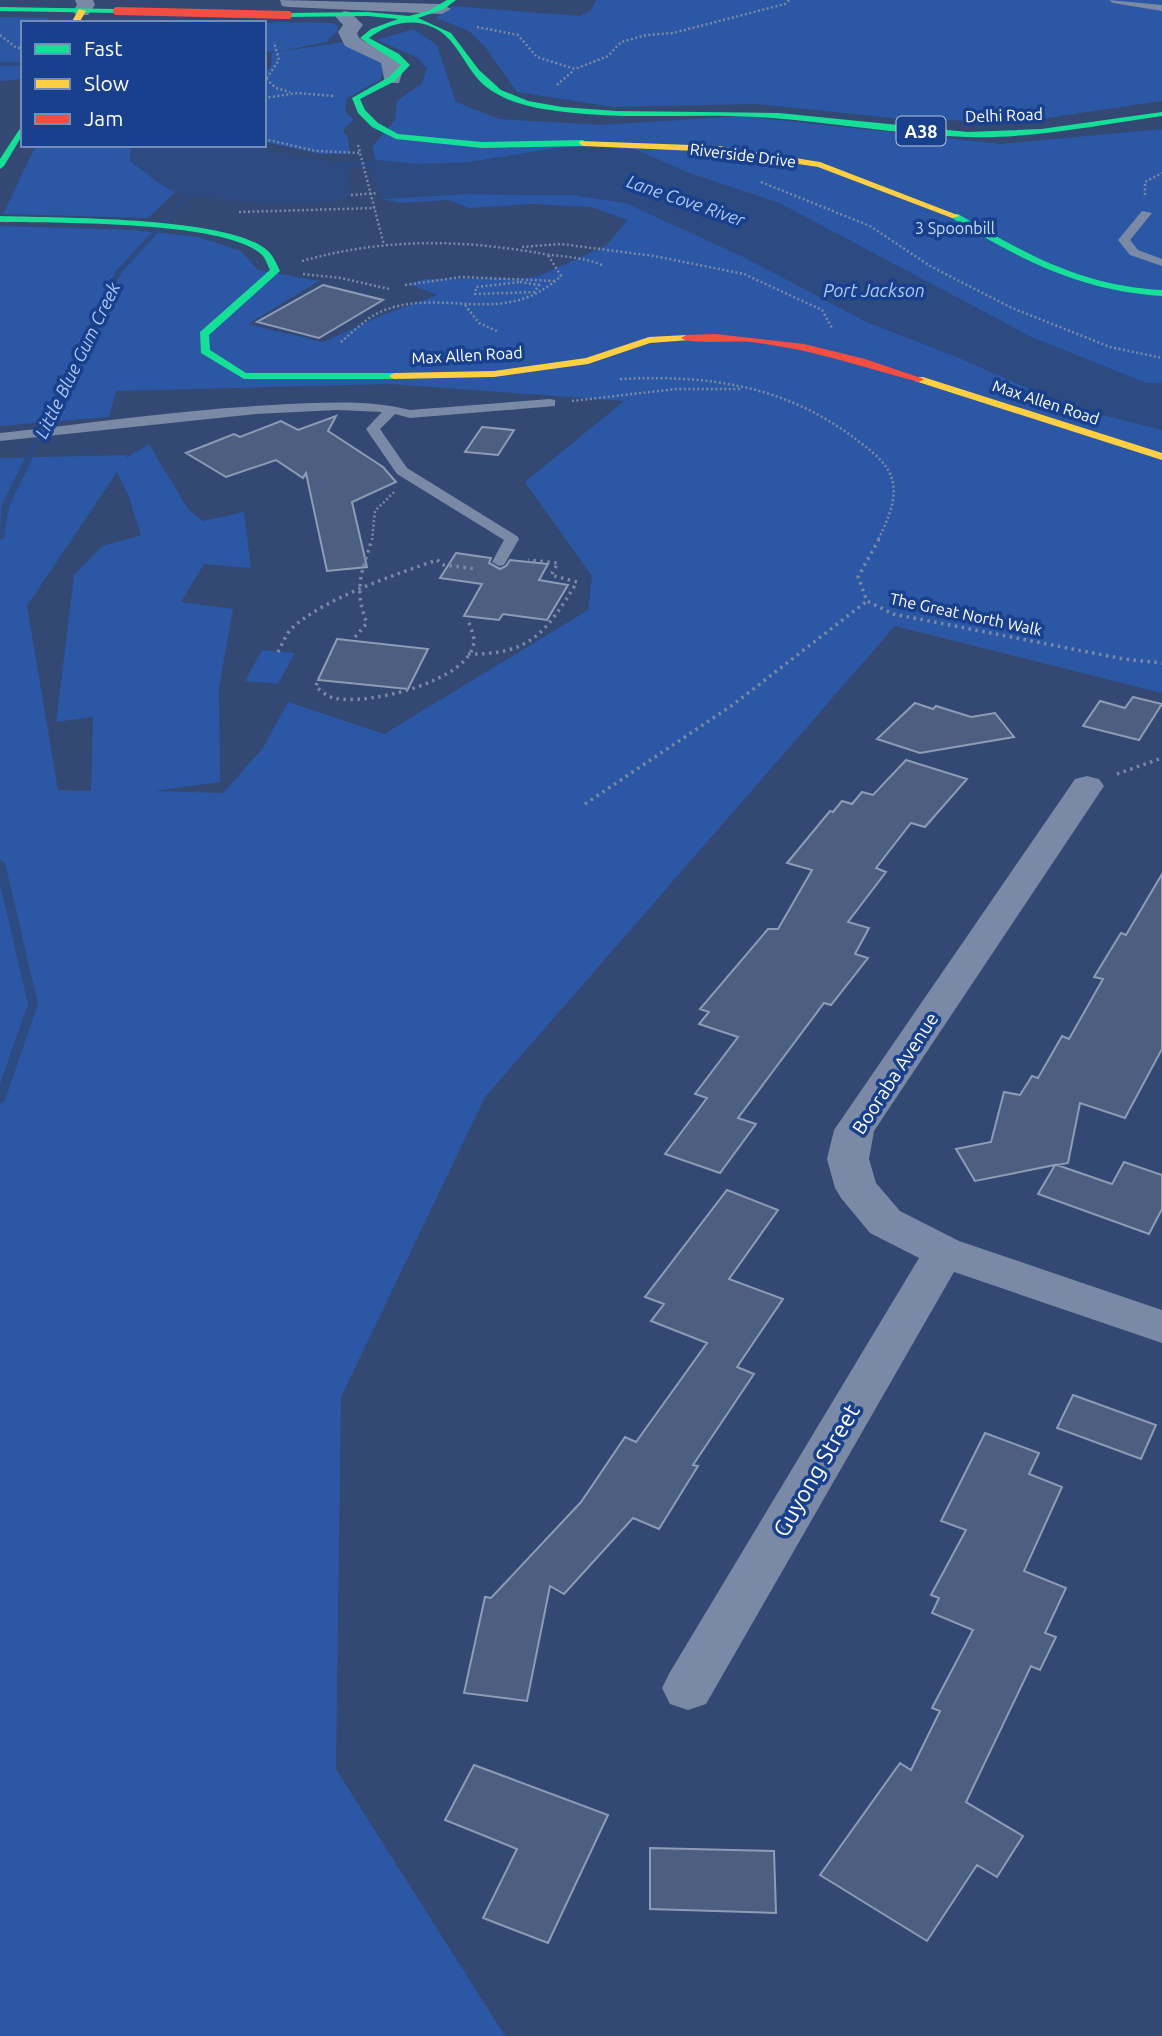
<svg xmlns="http://www.w3.org/2000/svg" width="1162" height="2036" viewBox="0 0 1162 2036" font-family="Ubuntu,sans-serif">
  <style>
    .green { fill: #2b57a4; fill-rule: evenodd }
    .water { fill: #2d4a81 }
    .lines { fill: none; stroke-linecap: round; stroke-linejoin: round }
    .stream { fill: #2d4a81; fill-rule: evenodd }
    .building { fill: #4d5f81; stroke: #8e9cb5; stroke-width: 2 }
    .path-far1 { stroke: #7a89a6; stroke-width: 2.5; stroke-dasharray: 2 2.5; stroke-linecap: butt }
    .path { stroke: #7a89a6; stroke-width: 3.5; stroke-dasharray: 2.5 4.5; stroke-linecap: butt }
    .lane { fill: #7a89a6; fill-rule: evenodd }
    .street { fill: #7a89a6; fill-rule: evenodd }
    .fast { fill: #16e098; fill-rule: evenodd }
    .slow { fill: #ffcf43; fill-rule: evenodd }
    .jam { fill: #f24e42; fill-rule: evenodd }
    .jam-bridge { stroke: #f24e42; stroke-width: 8 }
    .labels { text-anchor: middle; dominant-baseline: central; stroke-width: 7; stroke-linejoin: round; paint-order: stroke }
    .far-street-label { font-size: 16px; fill: #fff; stroke: #18408d }
    .far-park-label { font-size: 16px; fill: #c9dbfb; stroke: #18408d }
    .shield { fill: #18408d; stroke: #bac6dd; stroke-width: 2 }
    .shield-label { font-size: 18px; font-weight: bold; fill: #fff }
    .far-water-label { font-size: 18px; font-style: italic; fill: #afc9f6; stroke: #18408d }
    .street-label { font-size: 19px; fill: #fff; stroke: #18408d }
    .near-street-label { font-size: 23px; fill: #fff; stroke: #18408d }
  </style>
  <rect width="100%" height="100%" fill="#334872"/>
  <path class="green" d="M596,0h566v101l-142,21 -119,-3 -144,-15 -143,3 -97,-15 -31,-44 -17,-17 -33,-13 16,-12 128,10 11,-6z
    M0,17l49,1 -2,5h-24l-1,56 -22,2z
    M280,22l51,1 7,3v5l-12,11 -49,10 66,-10 38,17 4,10 -5,11 -33,18 -2,13 9,9 -11,10 5,8 2,16h-29l-57,-12v-69l7,-7 1,-13 3,-1 -11,-1v-28z
    M414,29l23,16 19,57 43,17 103,6 140,-9 259,28 161,-15v254h-16l-115,-46 -252,-134 -90,-30 -53,-23 -78,-2 -94,15 -48,1 -40,-4 -4,-13 23,-27 2,-19 25,-18 5,-14 -9,-11 -41,-18z
    M36,145h95l-1,16 45,31 -27,26 -145,-4z
    M464,194l109,1 53,8 118,54 123,65 93,36 106,47 96,25v263l-267,-67 -410,471 -144,300 -5,372 169,267h-505v-1578l127,-3 -1,3 23,-14 39,65 15,12 41,-9 7,56 -47,-4 -23,38 52,7 -14,79 1,94 -65,9 68,2 40,-45 25,-46 96,32 204,-124 4,-34 -67,-94 99,-81 -234,-17 -274,7 -7,26 -109,9v-200l133,4 66,7 42,14 17,19 61,11 -71,43 75,18 62,-28 53,-19 -30,-11 17,-5 84,-1v2l30,-4 68,-31 20,-25 -36,-13 -59,-3 -63,4 -21,-8 -45,3 -23,-4zM117,472l12,25 12,38 -39,11 -28,29 -18,147 37,-5 -2,74 -33,-1 -31,-184z
    M262,650l33,3 -17,31 -33,-3z"/>
  <path class="water" d="M131,145h118l57,13 23,1 1,4 46,-3 40,4 48,-1 94,-15 34,-2 44,4 53,23 90,30 252,134 115,46h16v47l-96,-25 -106,-47 -93,-36 -123,-65 -118,-54 -53,-8 -109,-1 -84,5 -9,-32 -24,1 4,27c-15,17 -152,6 -176,-3 -15,-6 -31,-21 -45,-31z"/>
  <g class="lines">
    <path class="stream" d="M0,62h23v4h-23z
      M198,187l5,1 -11,7 -70,77 -113,235 -5,31 -4,2 1,-33 115,-236 72,-78z
      M0,860l5,3 33,141 -33,96 -5,4v-20l28,-80 -28,-120z"/>
  </g>
  <path class="building" d="M323,285l60,15 -64,38 -62,-16z
    M336,416l-8,15 55,36 13,15 -44,20 15,65 -40,4 -21,-98 -3,5 -27,-18 -50,17 -40,-24 48,-19 6,3 41,-16 17,9z
    M482,427l32,3 -16,25 -33,-3z
    M456,553l35,5 -2,5 11,6 6,-3 4,-6 38,4 -9,16 29,5 -21,35 -44,-6 -4,6 -35,-4 18,-32 -42,-6z
    M337,639l91,10 -20,40 -90,-9z
    M1133,697l29,7 -23,36 -56,-14 17,-25 25,7z
    M915,703l18,6 3,-3 35,11 24,-4 19,24 -94,16 -43,-14z
    M906,760l61,19 -42,48 -14,-4 -35,45 10,4 -38,50 21,6 -14,26 13,4 -37,47 -7,-2 -86,115 18,6 -36,49 -55,-19 42,-56 -12,-4 43,-57 -39,-13 10,-12 -9,-3 68,-80h10l34,-59 -25,-7 43,-52 3,1 9,-11 10,3 10,-12 11,3z
    M1162,874v175l-37,69 -45,-15 -12,60 -11,2 55,19 12,-22 38,13v34l-13,25 -111,-40 17,-29 -80,16 -19,-32 35,-7 13,-50 16,3 12,-19 6,2 24,-42 7,3 34,-60 -9,-2 27,-44 5,2z
    M727,1190l51,20 -49,69 54,20 -46,68 17,7 -61,91 5,1 -39,63 -26,-11 -69,76 -14,-8 -23,115 -63,-8 21,-96 6,1 90,-96 44,-65 11,5 71,-99 -56,-22 13,-17 -19,-7z
    M1073,1395l83,30 -15,34 -84,-31z
    M985,1433l54,20 -10,21 33,13 -38,84 42,17 -21,45 11,4 -16,33 -9,-4 -65,136 57,34 -26,41 -20,-12 -50,76 -107,-66 80,-112 11,7 29,-59 -8,-3 41,-78 -41,-17 7,-15 -8,-3 35,-65 -25,-9z
    M474,1765l134,50 -60,128 -65,-25 34,-69 -72,-29z
    M650,1848l124,3 2,62 -126,-4z"/>
  <g class="lines">
    <path class="path-far1" d="M477,27l41,8 19,22 38,12 33,-13 13,-14 26,-7 26,-2 112,-29 4,-4
      M0,35l17,13h6
      M266,79l10,9 14,4
      M264,82l15,-22 -5,-18
      M557,85l17,-15
      M264,98l34,-5 35,3
      M264,139l52,12 45,2
      M358,145l26,100
      M761,182l109,44 60,40 82,42 98,39 52,11
      M351,195l27,-2
      M1145,195v-13l17,-9
      M239,212l136,-4
      M522,247l39,-3 93,12 90,18 78,36 10,18
      M302,261c81,-23 159,-22 242,-7 20,3 39,3 58,11
      M303,274l38,4 48,11
      M520,282l19,3 -5,7 -59,2 1,-7z
      M405,285l56,-8 96,4
      M465,305l14,18 20,9
      M341,342c12,-10 24,-23 39,-30 62,-27 122,18 181,-36l-13,-21
      M620,379c86,-4 161,5 233,58 14,11 34,24 39,42 6,21 -6,44 -14,61
      M572,401l104,-12h65
      M372,540l3,-29 19,-19"/>
    <path class="path" d="M879,539l-21,38 9,24 26,13 231,45 38,4
      M355,637l12,-14c-14,-34 -5,-51 5,-84
      M278,652c4,-7 8,-18 14,-24 33,-30 102,-53 145,-68l7,5 33,4
      M468,654c63,1 78,-22 109,-72l-26,-7 7,-12 -30,-3
      M317,683l-1,4c5,4 12,10 18,11 33,8 138,-17 140,-57 0,-6 -4,-15 -6,-21
      M1117,774l45,-16
      M585,804l149,-100 133,-103"/>
    <path class="lane" d="M1109,0l53,5v6l-49,-8z
      M1142,211l10,2 -22,27 8,10 24,9v7l-32,-11 -12,-15z
      M550,399l5,1v6l-145,12 -15,-4 -15,15 27,39 110,68 2,3 -15,26 -5,1 -7,-4 12,-22 -107,-66 -31,-45 16,-17 -45,-2 -81,4 -256,27v-8c91,-10 181,-23 272,-28 46,-2 93,-6 138,5z"/>
    <path class="street" d="M75,0h18l2,5 -7,10h-12l-3,-4 4,-6z
      M280,0l162,4 9,5 -9,5 -154,-7 -6,-1z
      M344,11l6,1 13,13 -6,8 2,5c16,11 38,11 44,32l-4,13h-14l-4,-20 -36,-17 -7,-14 5,-7 -8,-9z
      M1087,776l12,3 5,7 -230,345 -5,28 7,24 24,28 59,30 203,69v33l-208,-71 -248,432 -18,6 -18,-6 -8,-16 8,-16 249,-414 -49,-25 -29,-35 -6,-10 -8,-29 7,-29 241,-351z"/>
    <path class="fast" d="M447,0h9l-12,9 -26,9 33,15 28,37 22,20 27,11 34,6 54,4 163,2 189,19 73,-3 121,-17v4c-65,9 -129,23 -195,21 -71,-2 -140,-16 -211,-20 -64,-4 -127,3 -191,-5 -28,-3 -57,-8 -80,-26 -15,-13 -22,-31 -35,-46 -23,-25 -56,-21 -81,-2l30,16 11,11 -15,16 -35,18 5,11 13,13 20,11 84,8 101,-2 4,3 -4,3 -101,2 -86,-9 -24,-12 -14,-14 -6,-15 37,-21 12,-12 -41,-27 11,-9 27,-10 -30,-3 -80,1 -4,-2 4,-2 80,-1 41,4 19,-5z
      M0,7l117,2 4,2 -4,2 -117,-2z
      M23,124v10l-19,32 -4,3v-10z
      M952,214h6c67,40 124,72 204,76v6c-82,-5 -141,-36 -210,-78z
      M0,216c54,2 234,0 269,36 5,5 8,13 11,19l-71,64 1,15 36,23h148l5,3 -5,3h-150l-43,-26 -1,-21 70,-62c-2,-4 -4,-10 -7,-14 -33,-36 -212,-33 -263,-34z"/>
    <path class="slow" d="M79,9l7,2 -7,12h-8z
      M580,141l139,5 101,16 140,54 -8,2 -134,-51 -99,-15 -136,-6 -4,-3z
      M686,335l5,3 -1,2 -40,3 -62,21 -94,13 -100,2 -5,-3 5,-3 100,-2 92,-13 63,-21z
      M915,377h8l239,76v7l-247,-79z"/>
    <path class="jam" d="M716,334l88,10 61,15 59,20 -5,3c-57,-15 -110,-34 -169,-40 -16,-2 -59,3 -69,-4l5,-3z"/>
    <path class="jam-bridge" d="M117,11l171,4"/>
  </g>
  <g class="labels">
    <g class="far-street-label">
      <text transform="translate(1004 115) rotate(-2)">Delhi Road</text>
      <text transform="translate(743 155) rotate(7)">Riverside Drive</text>
      <text transform="translate(467 355) rotate(-3)">Max Allen Road</text>
      <text transform="translate(1046 402) rotate(18)">Max Allen Road</text>
      <text transform="translate(966 614) rotate(12)">The Great North Walk</text>
    </g>
    <g class="far-park-label">
      <text x="955" y="228">3 Spoonbill</text>
    </g>
    <rect class="shield" x="896.5" y="116.5" width="49" height="29" rx="5"/>
    <g class="shield-label">
      <text x="921" y="131">A38</text>
    </g>
    <g class="far-water-label">
      <text transform="translate(686 200) rotate(19)">Lane Cove River</text>
      <text x="874" y="290">Port Jackson</text>
      <text transform="translate(77 360) rotate(-64)">Little Blue Gum Creek</text>
    </g>
    <g class="street-label">
      <text transform="translate(895 1073) rotate(-57)">Booraba Avenue</text>
    </g>
    <g class="near-street-label">
      <text transform="translate(816 1470) rotate(-60)">Guyong Street</text>
    </g>
  </g>
  <rect x="21" y="21" width="245" height="126" fill="#18408d" stroke="#748cbb" stroke-width="2"/>
  <rect x="35" y="44" width="35" height="10" fill="#16e098" stroke="#748cbb" stroke-width="2"/>
  <text x="84" y="56" font-size="21" fill="#ffffff">Fast</text>
  <rect x="35" y="79" width="35" height="10" fill="#ffcf43" stroke="#748cbb" stroke-width="2"/>
  <text x="84" y="91" font-size="21" fill="#ffffff">Slow</text>
  <rect x="35" y="114" width="35" height="10" fill="#f24e42" stroke="#748cbb" stroke-width="2"/>
  <text x="84" y="126" font-size="21" fill="#ffffff">Jam</text>
</svg>
